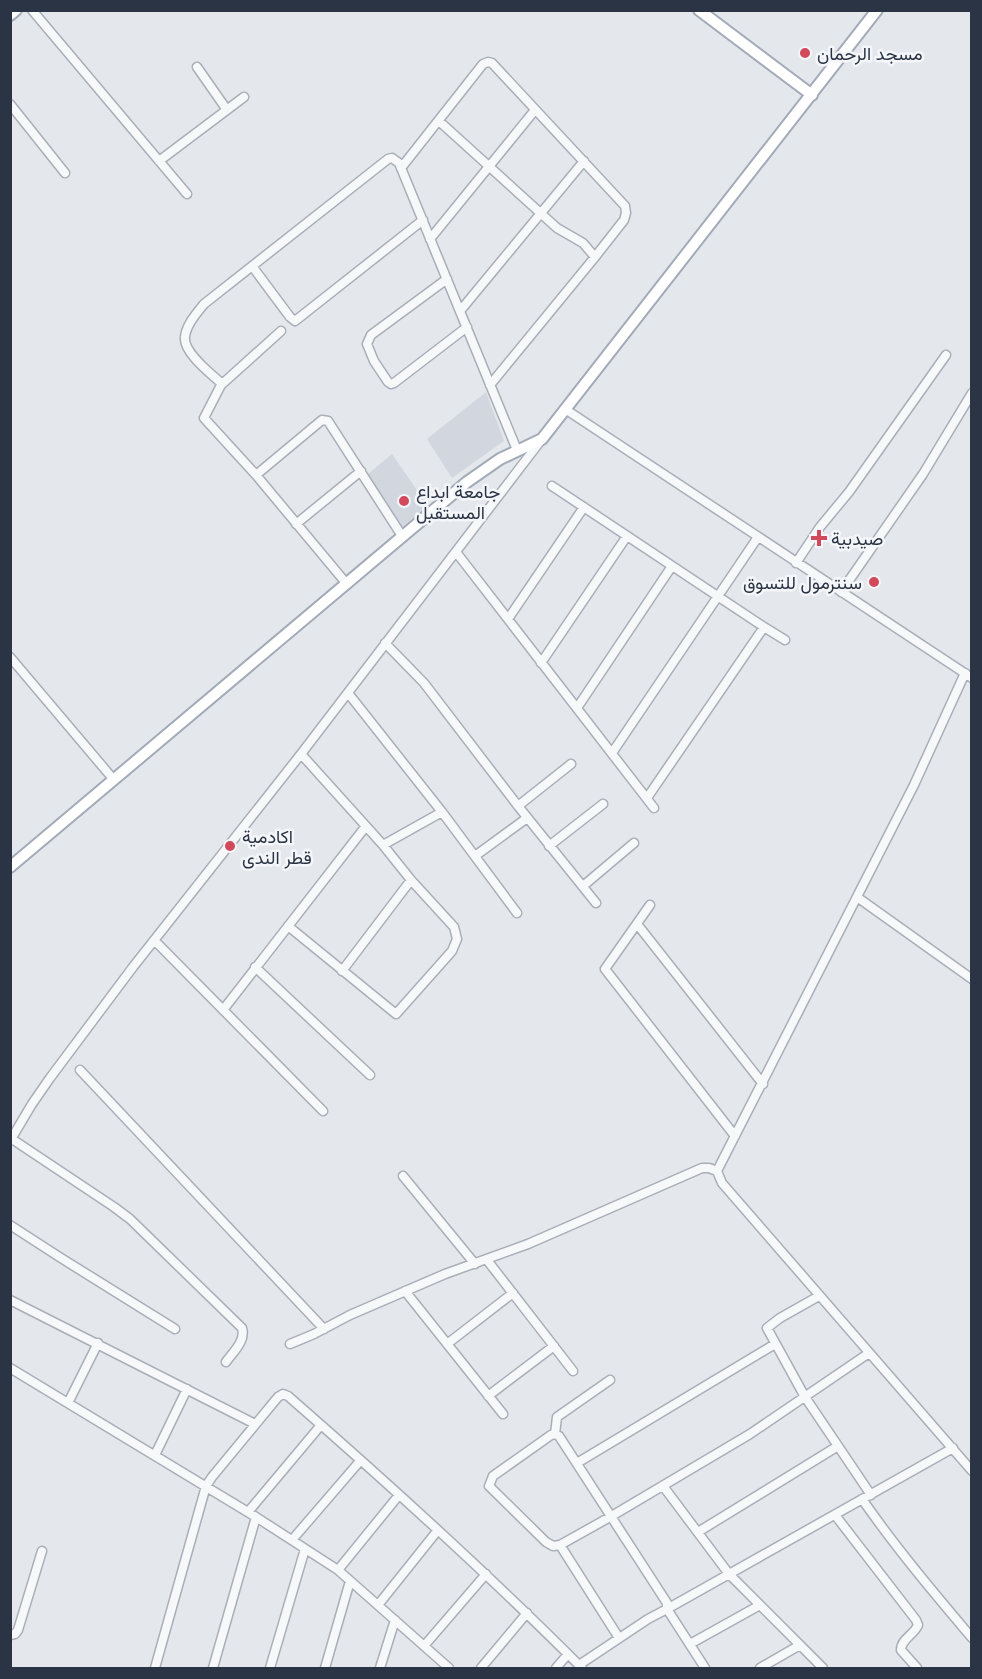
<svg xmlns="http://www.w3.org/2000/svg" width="982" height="1679" viewBox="0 0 982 1679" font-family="'Noto Sans',Vazirmatn,sans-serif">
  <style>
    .built { fill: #d2d6de }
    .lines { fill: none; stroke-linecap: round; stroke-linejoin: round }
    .minor-casing { stroke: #a9aeb7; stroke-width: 11 }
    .major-casing { stroke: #a3abb8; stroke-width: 14 }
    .minor { stroke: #f7f8fa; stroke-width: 8 }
    .major { stroke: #fff; stroke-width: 10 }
    .poi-dot { fill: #d1495b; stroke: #f4f6f9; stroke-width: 2 }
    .labels { text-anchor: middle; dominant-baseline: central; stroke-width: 5; stroke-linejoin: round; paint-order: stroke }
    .poi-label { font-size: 18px; fill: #2b3445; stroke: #f4f6f9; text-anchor: start }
  </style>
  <rect width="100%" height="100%" fill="#e4e7ec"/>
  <path class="built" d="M486,392l18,49 -52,37 -25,-39z
    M392,454l36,52 -24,19 -3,1 -33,-52z"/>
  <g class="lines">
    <defs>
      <path id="minor" d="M32,10l155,184
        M197,67l30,43
        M10,104l55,69
        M439,121l118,107 26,15 12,14
        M159,161l85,-64
        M401,168l82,-104 5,-2 4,1 133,143 1,7 -2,7 -29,37 -105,128
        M430,239l105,-129
        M252,266l38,51 5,4 128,-101
        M447,279l-76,56 -4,9 7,17 14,21 3,2 3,-1 73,-56
        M460,311l124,-150
        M221,385l60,-54
        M565,409l407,269
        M256,475l-52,-57 17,-33 -1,-3c-10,-9 -37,-30 -35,-45 1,-12 11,-23 19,-33l184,-145 4,-1 7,5 118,287
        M552,486l212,141 21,13
        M296,524l65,-53
        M456,552l198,256
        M796,563l24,-36 29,-35 97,-137
        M346,583l-90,-108 66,-55 6,1 74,115
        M841,592l82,-118 49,-81
        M508,619l76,-112
        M385,643l39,40 94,123 78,97
        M10,657l104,123
        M541,663l86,-127
        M965,673l-51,112 -197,386 5,12 250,288
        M348,693l94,119 75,101
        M577,708l95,-142
        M612,753l146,-216
        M647,798l117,-171
        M518,806l53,-42
        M383,845l59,-33
        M549,846l54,-42
        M475,856l52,-38
        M583,886l51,-43
        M857,897l115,82
        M650,905l-45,64 130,167
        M637,924l126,160
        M288,926l108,88 56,-63 5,-12 -3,-12 -43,-47 -28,-35 -82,-91
        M155,941l168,170
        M255,967l115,108
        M342,971l69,-91
        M223,1010l143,-184
        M80,1070l244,259
        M12,1139l102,68 16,12 112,109c4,13 -9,24 -16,34
        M10,1141l22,-37 18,-26 83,-111 168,-213 241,-315
        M403,1176l72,88
        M10,1225l51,33 114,71
        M487,1260l86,111
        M405,1291l98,123
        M819,1296l-39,22 -13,10 38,69 66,98
        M10,1300l245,124
        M290,1344l24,-10 36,-19 95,-41 83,-30 174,-76h7l8,3
        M447,1344l66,-51
        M10,1368l246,149 82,53 111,98
        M488,1396l66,-50
        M68,1403l30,-60
        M555,1434l2,-17 53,-37
        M155,1455l32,-66
        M577,1463l198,-119
        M663,1486l66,88 94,94
        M862,1499c34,49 72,94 110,139
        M248,1512l73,-87
        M835,1515l81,105 2,5c-4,10 -17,14 -17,25l16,18
        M698,1532l140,-86
        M292,1540l68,-79
        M560,1545l59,93
        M338,1570l61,-75
        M378,1605l60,-75
        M10,1635l5,-1 3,-4 24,-79
        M690,1644l70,-39
        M424,1646l62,-72
        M579,1665l69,-46 19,-10v-6l-108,-167 -4,-2 -4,1 -58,41 -4,10 57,56 7,4 7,-1 50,-28 140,-83 119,-81
        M155,1668l51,-182 6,-9 66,-80 5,-3 5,2c101,88 200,178 294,272
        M213,1668l43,-151
        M270,1668l35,-119
        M325,1668l25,-87
        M380,1668l15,-48
        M481,1668l46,-55
        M556,1668l12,-14
        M705,1668l-38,-59 286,-161
        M760,1668l40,-23"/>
      <path id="major" d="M699,10l113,85
        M10,15l6,-5
        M10,867l457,-385 33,-23 42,-20 335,-429"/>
    </defs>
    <use href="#minor" class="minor-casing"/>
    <use href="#major" class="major-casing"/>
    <use href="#minor" class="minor"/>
    <use href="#major" class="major"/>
  </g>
  <g class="poi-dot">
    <circle cx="805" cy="53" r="6"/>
    <circle cx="404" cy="501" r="6"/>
    <path d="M816 529h6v6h6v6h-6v6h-6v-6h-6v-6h6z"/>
    <circle cx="874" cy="582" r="6"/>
    <circle cx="230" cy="846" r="6"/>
  </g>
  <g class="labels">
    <g class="poi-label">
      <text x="817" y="53">مسجد الرحمان</text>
      <text x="416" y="491">جامعة ابداع<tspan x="416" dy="21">المستقبل</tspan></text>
      <text x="831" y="538">صيدبية</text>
      <text x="862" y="582" text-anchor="end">سنترمول للتسوق</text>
      <text x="242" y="836">اكادمية<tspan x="242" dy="21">قطر الندى</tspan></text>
    </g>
  </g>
  <rect width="982" height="1679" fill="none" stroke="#2b3445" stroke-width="24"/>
</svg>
